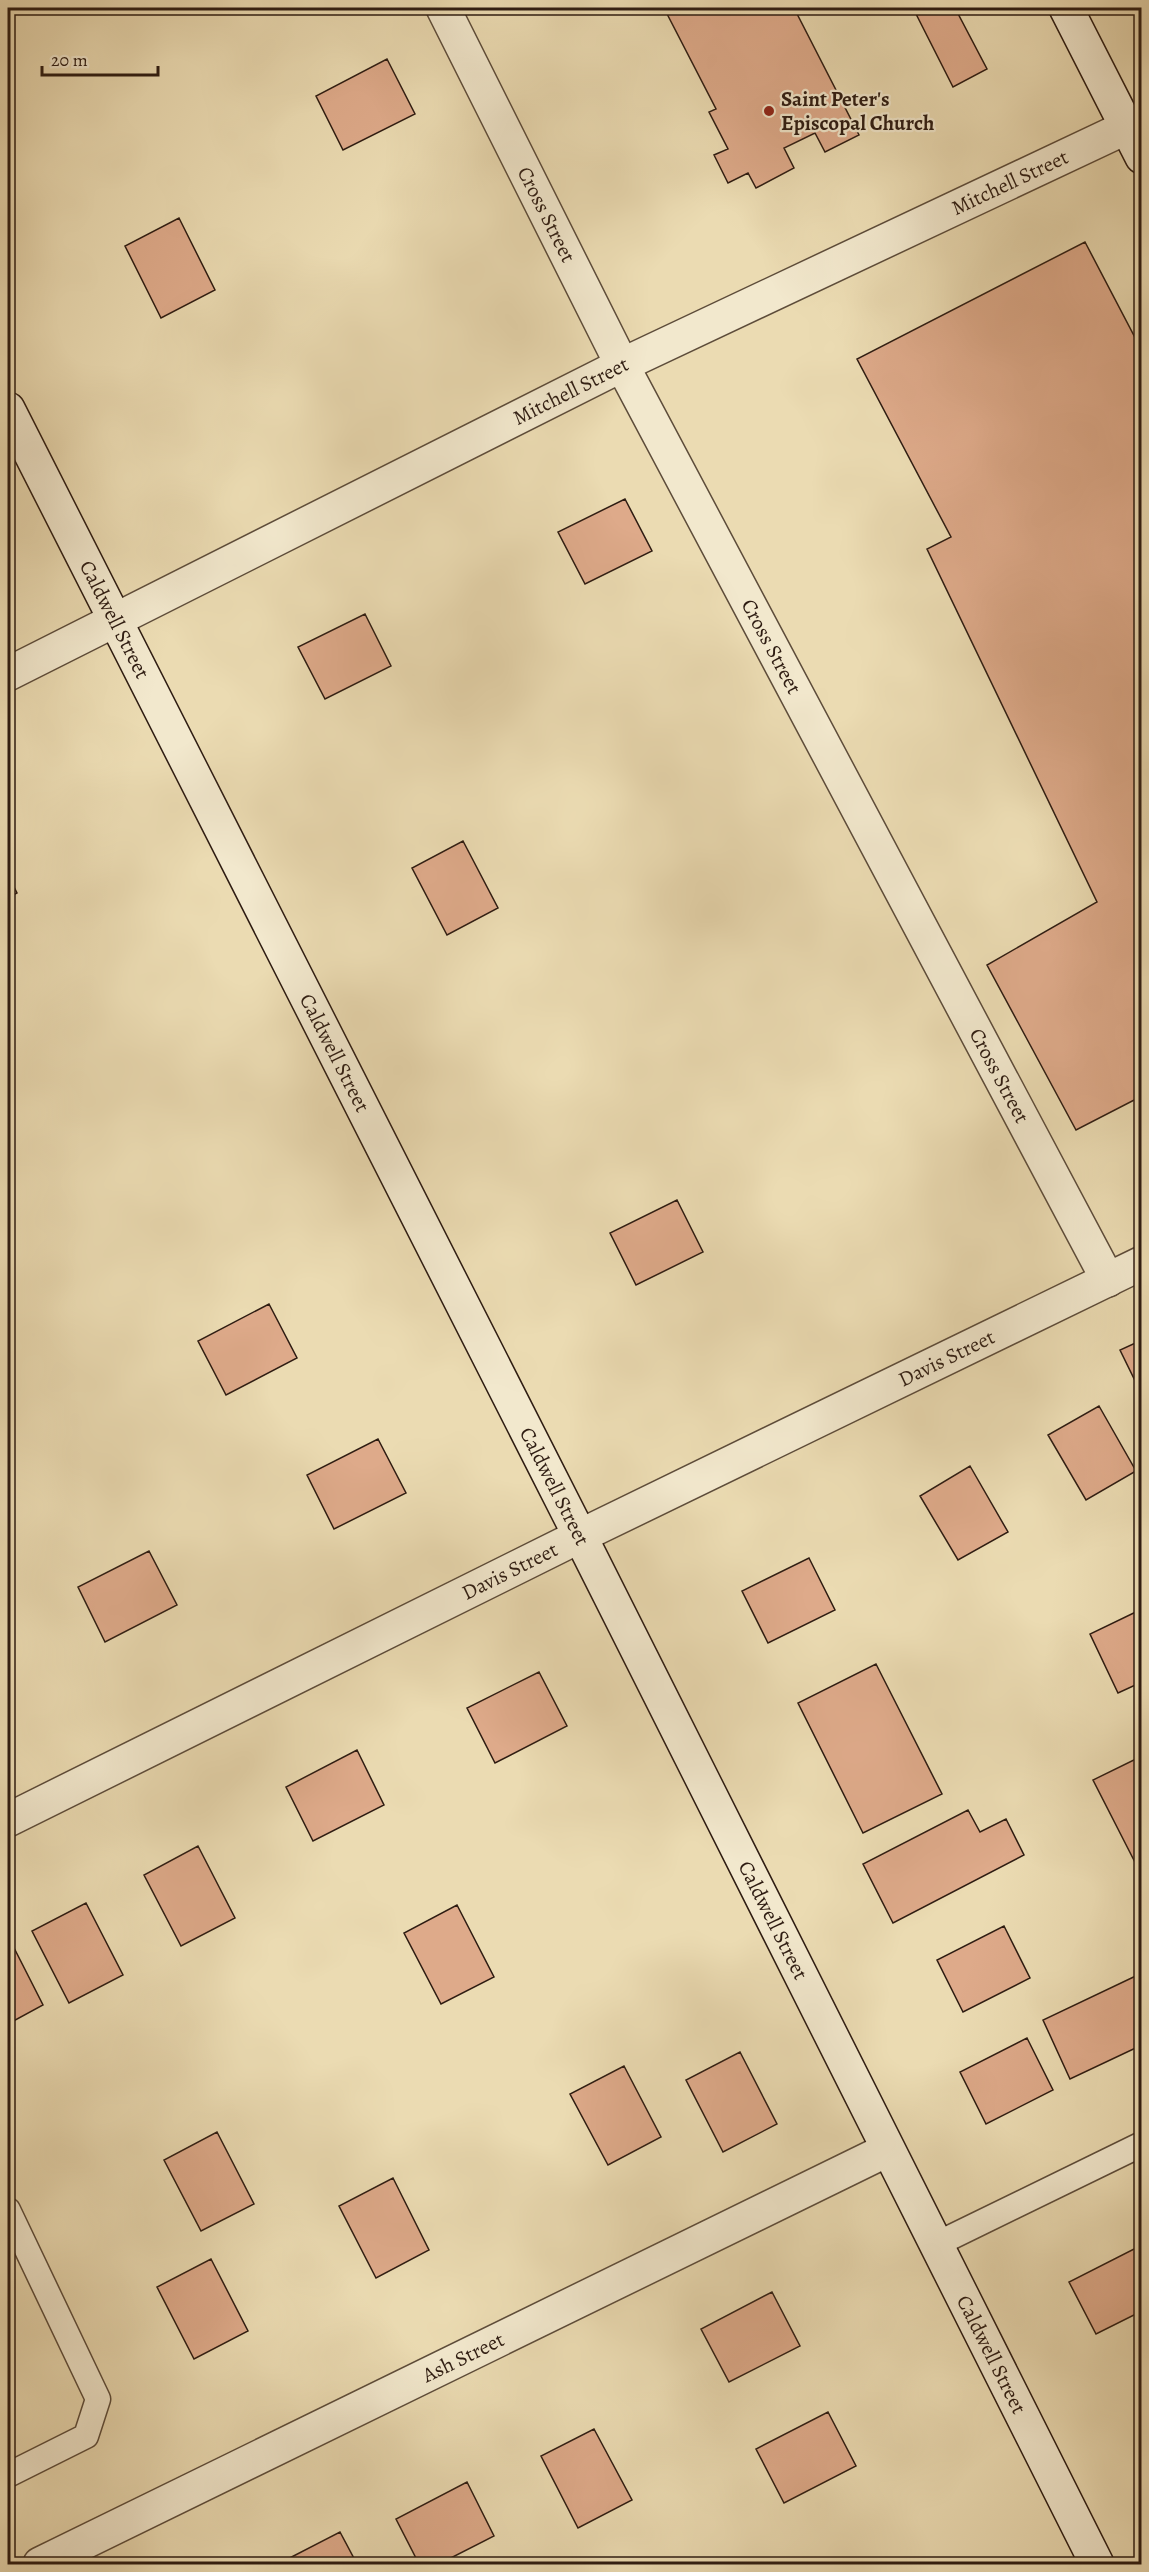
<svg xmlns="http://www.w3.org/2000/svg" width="1149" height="2572" viewBox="0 0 1149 2572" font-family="Alegreya,serif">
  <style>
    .building { fill: #deaa8a; stroke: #2e1c12; stroke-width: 1.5 }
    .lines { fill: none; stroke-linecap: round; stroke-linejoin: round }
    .lane-casing { stroke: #5d4c3a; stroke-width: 27 }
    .street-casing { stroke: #5d4c3a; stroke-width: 36 }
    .secondary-casing { stroke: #2e1c12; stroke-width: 36 }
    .lane { stroke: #f2e8cd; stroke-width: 24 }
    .street { stroke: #f2e8cd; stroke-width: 33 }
    .secondary { stroke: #f2e8cd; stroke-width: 33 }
    .poi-dot { fill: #8f2418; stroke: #f2e8cd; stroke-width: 2 }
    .labels { text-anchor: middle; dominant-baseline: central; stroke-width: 4.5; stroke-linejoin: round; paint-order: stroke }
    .poi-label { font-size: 21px; font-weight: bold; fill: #2e1c12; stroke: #f2e8cd; text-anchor: start }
    .street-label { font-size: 21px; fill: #2e1c12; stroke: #f2e8cd }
  </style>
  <rect width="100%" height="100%" fill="#ebdbb2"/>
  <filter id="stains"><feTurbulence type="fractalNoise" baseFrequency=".00333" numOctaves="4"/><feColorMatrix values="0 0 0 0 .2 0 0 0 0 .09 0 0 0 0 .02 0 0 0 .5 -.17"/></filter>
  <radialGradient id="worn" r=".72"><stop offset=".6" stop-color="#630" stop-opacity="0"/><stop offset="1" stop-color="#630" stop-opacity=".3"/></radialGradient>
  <path class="building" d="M8,8h19l-19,9z
    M664,8h130l65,127 -34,17 -10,-19 -31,15 10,20 -38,20 -8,-15 -20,10 -14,-28 14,-6 -19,-37 7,-3z
    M913,8h42l32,61 -34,18z
    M387,59l28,55 -72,36 -27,-54z
    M179,218l36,72 -54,28 -36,-72z
    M1085,242l57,109v745l-66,34 -89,-165 110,-63 -170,-353 24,-12 -94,-178z
    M625,499l27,52 -67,33 -27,-52z
    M365,614l26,52 -66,33 -27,-52z
    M463,841l35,67 -51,27 -35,-67z
    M8,875l9,18 -9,5z
    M677,1200l26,52 -67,33 -26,-52z
    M269,1304l28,54 -71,37 -28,-54z
    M1142,1340v55l-22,-45z
    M1099,1406l37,65 -50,29 -38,-65z
    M378,1439l28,54 -72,36 -27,-54z
    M970,1466l38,66 -50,28 -38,-64z
    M149,1551l28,54 -72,37 -27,-55z
    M809,1558l26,52 -67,33 -26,-52z
    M1142,1609v73l-24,11 -28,-59z
    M876,1664l66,130 -79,39 -65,-130z
    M539,1672l28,54 -72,37 -28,-55z
    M357,1750l27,55 -71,36 -27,-54z
    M1142,1756v120l-49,-96z
    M968,1810l12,22 26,-13 18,36 -131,68 -30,-59z
    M198,1846l37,72 -54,28 -37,-71z
    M86,1903l37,72 -54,28 -37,-72z
    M457,1905l37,72 -53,27 -37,-71z
    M1004,1926l26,52 -67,34 -26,-52z
    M8,1936l35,69 -35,19z
    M1142,1973v72l-72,34 -27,-59z
    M1027,2038l26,52 -67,34 -26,-52z
    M740,2052l37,72 -54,28 -37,-72z
    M624,2066l37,71 -53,28 -38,-71z
    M217,2132l37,72 -53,27 -37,-71z
    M393,2178l36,72 -53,28 -37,-72z
    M1136,2248l6,10v53l-46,23 -27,-52z
    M211,2259l37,72 -54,28 -37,-72z
    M772,2292l28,54 -71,36 -28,-53z
    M828,2412l28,54 -72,37 -28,-54z
    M594,2429l38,71 -54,28 -37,-72z
    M467,2482l27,54 -55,28h-20l-23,-45z
    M340,2532l17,32h-79z"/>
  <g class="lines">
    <defs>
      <path id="lane" d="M8,2210l90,189 -12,37 -78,39
        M935,2245l207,-101"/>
      <g id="street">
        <path id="s1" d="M443,8l179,357 486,915"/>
        <path id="s2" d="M8,674l614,-309 520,-245"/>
        <path id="s3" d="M8,1820l572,-284 562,-273"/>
        <path id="s4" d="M40,2564l847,-414"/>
      </g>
      <g id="secondary">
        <path d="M1066,8l76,149"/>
        <path id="s5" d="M8,409l572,1127 517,1028"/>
      </g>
    </defs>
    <use href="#lane" class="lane-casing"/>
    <use href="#street" class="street-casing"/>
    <use href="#secondary" class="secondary-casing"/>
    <use href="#lane" class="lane"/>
    <use href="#street" class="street"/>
    <use href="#secondary" class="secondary"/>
  </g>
  <circle class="poi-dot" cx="769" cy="111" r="6"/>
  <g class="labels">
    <g class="poi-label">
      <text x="781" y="99">Saint Peter's<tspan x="781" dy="24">Episcopal Church</tspan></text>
    </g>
    <g class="street-label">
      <text stroke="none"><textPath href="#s2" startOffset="1116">Mitchell Street</textPath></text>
      <text stroke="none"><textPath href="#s1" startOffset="231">Cross Street</textPath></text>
      <text stroke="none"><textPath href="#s2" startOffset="630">Mitchell Street</textPath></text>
      <text stroke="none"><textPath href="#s5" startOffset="236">Caldwell Street</textPath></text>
      <text stroke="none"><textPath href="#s1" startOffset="718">Cross Street</textPath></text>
      <text stroke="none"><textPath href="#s5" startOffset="722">Caldwell Street</textPath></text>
      <text stroke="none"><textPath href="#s1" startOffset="1204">Cross Street</textPath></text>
      <text stroke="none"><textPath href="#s3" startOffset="1046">Davis Street</textPath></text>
      <text stroke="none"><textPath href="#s5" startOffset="1208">Caldwell Street</textPath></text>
      <text stroke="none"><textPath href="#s3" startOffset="560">Davis Street</textPath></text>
      <text stroke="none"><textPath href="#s5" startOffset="1694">Caldwell Street</textPath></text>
      <text stroke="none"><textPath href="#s5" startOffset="2180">Caldwell Street</textPath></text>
      <text stroke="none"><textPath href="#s4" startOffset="471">Ash Street</textPath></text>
    </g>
  </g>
  <rect width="1149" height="2572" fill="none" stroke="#ebdbb2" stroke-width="30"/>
  <rect x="9" y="9" width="1131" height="2554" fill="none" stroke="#2e1c12" stroke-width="3"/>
  <rect x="15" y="15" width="1119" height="2542" fill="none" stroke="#2e1c12" stroke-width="1.5"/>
  <path d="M42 66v9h116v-9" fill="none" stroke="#2e1c12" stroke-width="3"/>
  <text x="51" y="66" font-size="18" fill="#2e1c12" stroke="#f2e8cd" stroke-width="4.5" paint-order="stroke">20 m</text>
  <rect width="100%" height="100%" filter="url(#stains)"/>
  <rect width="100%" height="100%" fill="url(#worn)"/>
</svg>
